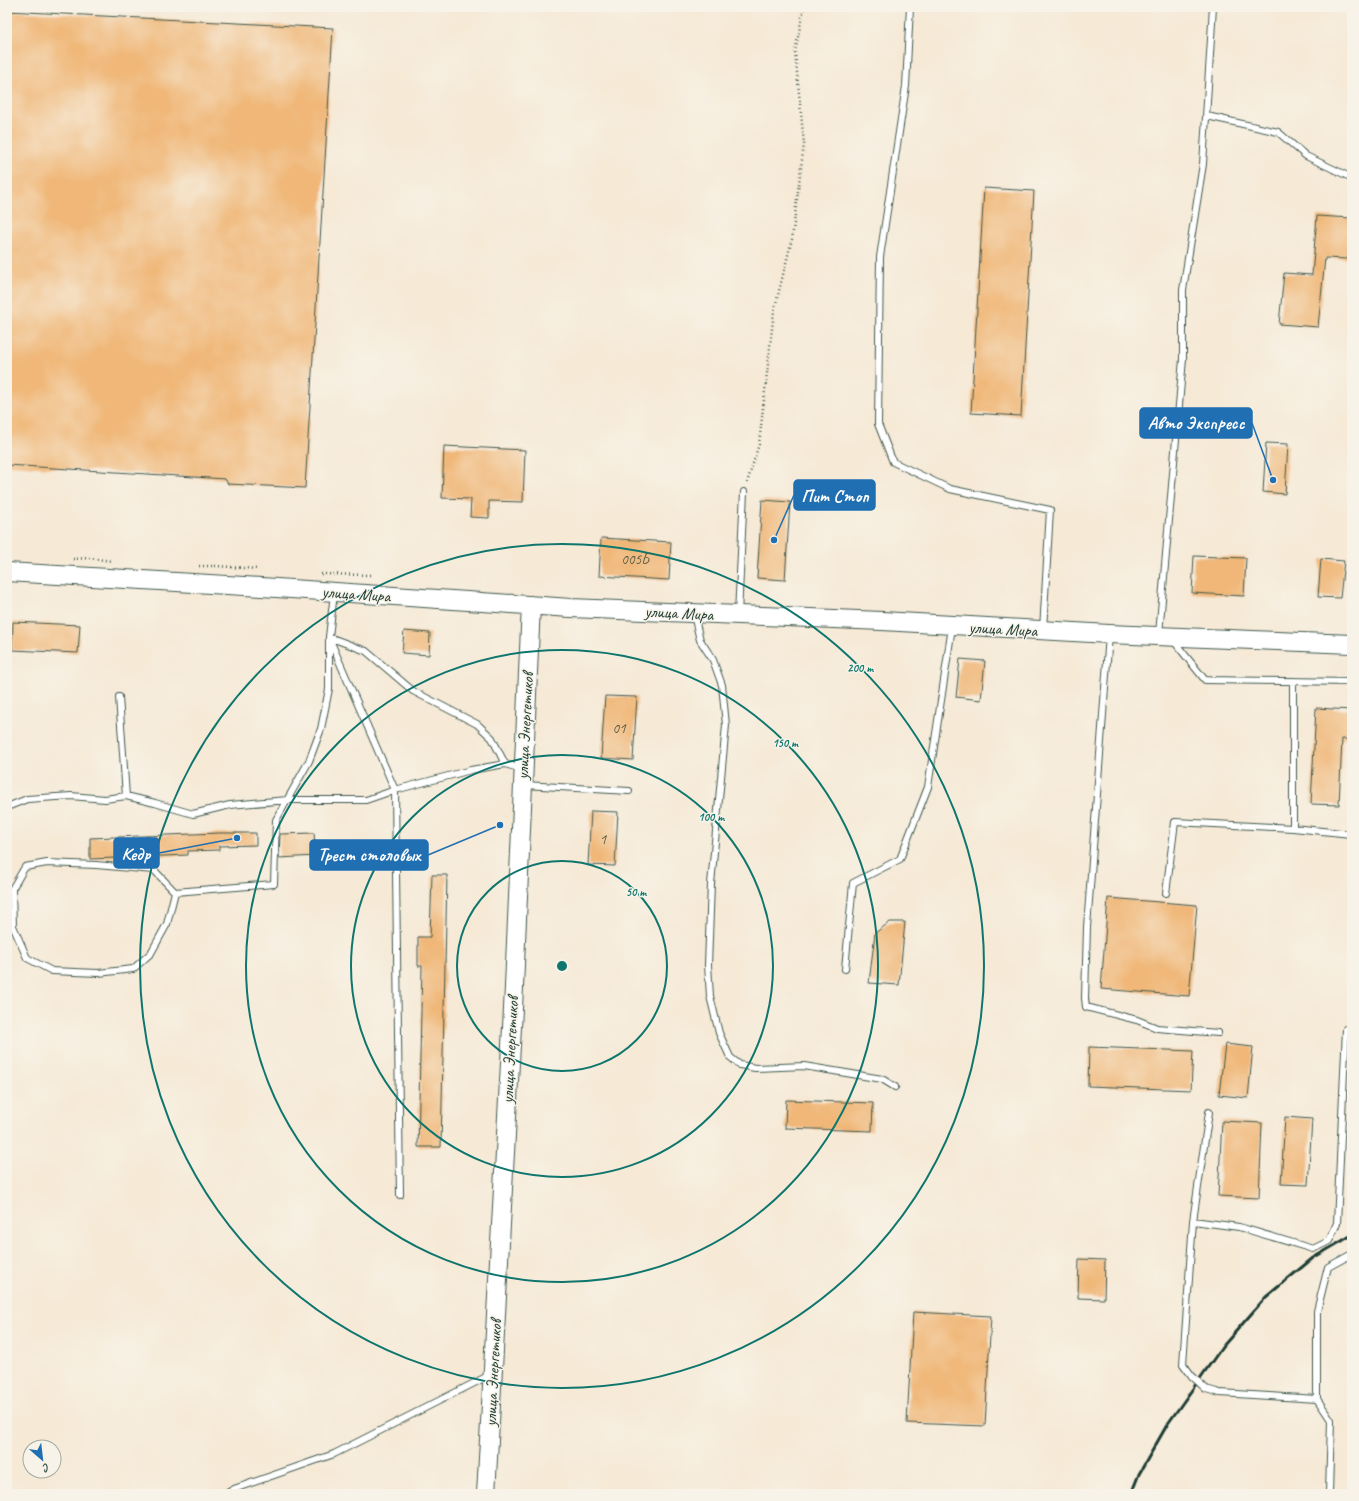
<svg xmlns="http://www.w3.org/2000/svg" width="1359" height="1501" viewBox="0 0 1359 1501" font-family="Caveat,sans-serif">
  <style>
    .building { fill: #f0b778 }
    .lines { fill: none; stroke-linecap: round; stroke-linejoin: round }
    .service-casing { stroke: #3f574c; stroke-width: 8 }
    .secondary-casing { stroke: #3f574c; stroke-width: 20 }
    .path { stroke: #3f574c; stroke-width: 2.5; stroke-dasharray: 1 3; stroke-linecap: butt }
    .service { stroke: #fff; stroke-width: 6 }
    .secondary { stroke: #fff; stroke-width: 18 }
    .rail { stroke: #1f3d34; stroke-width: 3 }
    .service-bridge-casing { stroke: #3f574c; stroke-width: 8; stroke-linecap: butt }
    .service-bridge { stroke: #fff; stroke-width: 6 }
    .ring { fill: none; stroke: #0f766e; stroke-width: 2 }
    .labels { text-anchor: middle; dominant-baseline: central; stroke-width: 3; stroke-linejoin: round; paint-order: stroke }
    .number-label { font-size: 15px; fill: #535c45 }
    .street-label { font-size: 17px; fill: #1f3d34; stroke: #f7f3e8 }
    .centre { fill: #0f766e; stroke: #f7f3e8; stroke-width: 2 }
    .ring-label { font-size: 12px; text-anchor: middle; font-weight: bold; fill: #0f766e; stroke: #f7f3e8; stroke-width: 3; stroke-linejoin: round; paint-order: stroke }
    .leader { fill: none; stroke: #1f6fb2; stroke-width: 1.5 }
    .callout-dot { fill: #1f6fb2; stroke: #f7f3e8; stroke-width: 1.5 }
    .callout { fill: #1f6fb2; stroke: #1f6fb2; stroke-width: 1.5 }
    .callout-label { font-size: 18px; text-anchor: middle; font-weight: bold; fill: #fff }
  </style>
  <rect width="100%" height="100%" fill="#f7f3e8"/>
  <filter id="ink" filterUnits="userSpaceOnUse"><feTurbulence type="fractalNoise" baseFrequency=".025" numOctaves="2"/><feDisplacementMap in="SourceGraphic" scale="8" xChannelSelector="R" yChannelSelector="G"/><feConvolveMatrix kernelMatrix="1 2 1 2 8 2 1 2 1" color-interpolation-filters="sRGB"/></filter>
  <filter id="wash" filterUnits="userSpaceOnUse"><feTurbulence type="fractalNoise" baseFrequency=".012" numOctaves="4" result="noise"/><feDisplacementMap in="SourceGraphic" scale="16" xChannelSelector="R" yChannelSelector="G"/><feGaussianBlur stdDeviation="0.9" result="paint"/><feColorMatrix in="noise" values="0 0 0 0 0 0 0 0 0 0 0 0 0 0 0 0 0 1.4 0 .05"/><feComposite in="paint" operator="in"/></filter>
  <g filter="url(#wash)">
    <rect width="100%" height="100%" fill="#f6e9d6"/>
    <g id="blocks">
      <path class="building" d="M7,11l326,17 -28,460 -77,-4 -3,-5 -218,-14z
        M984,188l50,3 -13,225 -50,-3z
        M1317,216l34,2 -3,41 -23,-1 -7,69 -39,-3 5,-51 28,2z
        M1266,443l22,1 -3,50 -22,-2z
        M444,446l81,4 -2,52 -34,-1v17l-19,-1 1,-18 -29,-1z
        M762,500l28,2 -5,78 -28,-2z
        M601,538l70,4 -2,38 -70,-4z
        M1194,556l52,2 -2,38 -52,-3z
        M1321,559l23,2 -4,37 -22,-1z
        M13,622l67,3 -2,28 -66,-3z
        M404,631l26,2 -1,22 -27,-2z
        M960,659l25,2 -4,39 -25,-3z
        M605,696l32,1 -4,63 -32,-2z
        M1316,708l36,2v30l-10,-1 -3,66 -28,-1z
        M591,811l27,1 -3,54 -27,-1z
        M219,833h37v12l-37,1v4l-31,1v4l-98,4v-21z
        M314,833l2,23 -37,2 1,-24z
        M432,875h15l-6,272h-23l4,-181h-4v-29h12z
        M1108,898l89,7 -8,91 -88,-7z
        M890,922h15l-6,63 -30,-2 6,-50z
        M1225,1044l28,3 -5,51 -29,-3z
        M1089,1047l104,4 -2,39 -103,-4z
        M786,1100l87,3 -1,28 -87,-3z
        M1285,1117l27,2 -4,66 -27,-1z
        M1222,1121l40,2 -3,75 -41,-2z
        M1079,1259l26,1 -1,39 -26,-1z
        M913,1312l78,4 -6,110 -78,-3z"/>
    </g>
  </g>
  <g filter="url(#ink)">
    <use href="#blocks" fill-opacity="0" stroke="#3f574c" stroke-width="1"/>
    <g class="lines">
      <defs>
        <path id="service" d="M910,7l-4,79 -26,171 -2,167 15,38 57,27 100,21 -7,120
          M1207,116l71,16 28,24 46,22
          M738,614l6,-122
          M694,615l6,25 13,20 9,25 4,40 -15,159 -3,81 2,31 9,37 11,24 10,8 15,3 49,-2 78,13 13,8
          M1159,634l24,-275v-69l20,-126 10,-157
          M1109,635l-22,292 -2,71 1,9 51,13 20,8 61,5
          M329,637l37,14 47,40 64,33 15,14 13,26
          M330,640l65,150 5,405
          M1173,640l32,40 147,2
          M1293,681v147l58,6 1,-6
          M119,697l7,99
          M524,785l105,6
          M7,807l20,-8 44,-3 34,3 21,-3 29,7 38,11 37,-9 58,-5h78l29,-10 76,-20 34,-6 17,5
          M175,892l-21,-22 -58,-5 -49,-2 -22,4 -13,22 1,37 14,32 25,13 46,2 35,-4 18,-16 16,-29 8,-32 99,-8 2,-64 33,-59 12,-32 8,-40v-52l5,-44
          M1166,893l9,-71 118,6
          M845,969l8,-86 47,-24 28,-72 24,-160
          M1193,1221l46,6 74,22 16,-8 8,-18 9,-194
          M1192,1376l-9,-12 10,-143 16,-109
          M1206,1389l14,4 97,6
          M226,1494l8,-5 100,-35 156,-79
          M1329,1494l2,-74 -14,-21v-88l11,-44 24,-13"/>
        <path id="secondary" d="M7,572l270,16 294,20 311,13 227,13 243,10
          M486,1494l27,-485 18,-404"/>
      </defs>
      <use href="#service" class="service-casing"/>
      <use href="#secondary" class="secondary-casing"/>
      <path class="path" d="M747,483l12,-39 15,-133 18,-72 6,-48 6,-47 -9,-92 9,-45
        M73,559l16,-1 23,3
        M199,566h18l41,3
        M321,574l49,1"/>
      <use href="#service" class="service"/>
      <use href="#secondary" class="secondary"/>
      <path class="rail" d="M1131,1494l8,-20 28,-49 56,-79 43,-49 47,-39 39,-23"/>
      <defs>
        <path id="service-bridge" d="M1192,1376l14,13"/>
      </defs>
      <use href="#service-bridge" class="service-bridge-casing"/>
      <use href="#service-bridge" class="service-bridge"/>
    </g>
  </g>
  <g class="ring">
    <circle cx="562" cy="966" r="105"/>
    <circle cx="562" cy="966" r="211"/>
    <circle cx="562" cy="966" r="316"/>
    <circle cx="562" cy="966" r="422"/>
  </g>
  <g class="labels">
    <g class="number-label">
      <text x="635" y="559">005Б</text>
      <text x="619" y="728">01</text>
      <text x="603" y="839">1</text>
    </g>
    <g class="street-label">
      <text transform="translate(356 594) rotate(4)">улица Мира</text>
      <text transform="translate(679 613) rotate(3)">улица Мира</text>
      <text transform="translate(1003 629) rotate(3)">улица Мира</text>
      <text transform="translate(525 726) rotate(-87)">улица Энергетиков</text>
      <text transform="translate(510 1050) rotate(-87)">улица Энергетиков</text>
      <text transform="translate(493 1373) rotate(-87)">улица Энергетиков</text>
    </g>
  </g>
  <circle cx="562" cy="966" r="6" class="centre"/>
  <g class="ring-label">
    <text x="860" y="672">200 m</text>
    <text x="785" y="747">150 m</text>
    <text x="711" y="821">100 m</text>
    <text x="636" y="896">50 m</text>
  </g>
  <path class="leader" d="M1273 480L1252 423M774 540L794 495M237 838L159 853M500 825L428 855"/>
  <g class="callout-dot">
    <circle cx="1273" cy="480" r="4"/>
    <circle cx="774" cy="540" r="4"/>
    <circle cx="237" cy="838" r="4"/>
    <circle cx="500" cy="825" r="4"/>
  </g>
  <g class="callout">
    <rect x="1140" y="408" width="112" height="30" rx="4"/>
    <rect x="794" y="480" width="81" height="30" rx="4"/>
    <rect x="114" y="838" width="45" height="30" rx="4"/>
    <rect x="310" y="840" width="118" height="30" rx="4"/>
  </g>
  <g class="callout-label">
    <text x="1196" y="429">Авто Экспресс</text>
    <text x="835" y="502">Пит Стоп</text>
    <text x="136" y="860">Кедр</text>
    <text x="369" y="861">Трест столовых</text>
  </g>
  <rect width="1359" height="1501" fill="none" stroke="#f7f3e8" stroke-width="24"/>
  <g transform="translate(42 1459) rotate(152)"><circle r="19" fill="#f7f3e8" stroke="#a1aaa0"/>
  <path d="M0-3L7 15L0 10L-7 15Z" fill="#1f6fb2"/>
  <text y="-6" font-size="11" font-weight="bold" text-anchor="middle" fill="#1f3d34">С</text>
  </g>
</svg>
